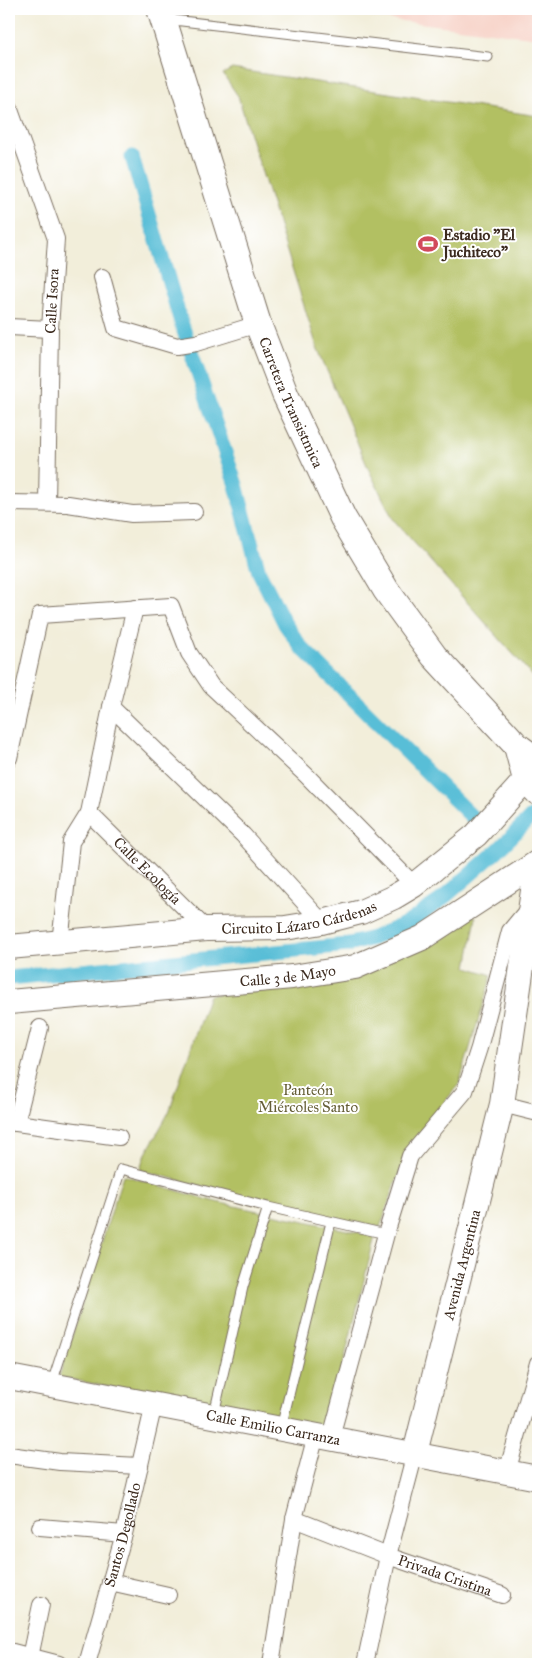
<svg xmlns="http://www.w3.org/2000/svg" width="547" height="1673" viewBox="0 0 547 1673" font-family="'IM FELL Great Primer',serif">
  <style>
    .built { fill: #f7d1c6 }
    .green { fill: #b2c062; stroke: #767540 }
    .lines { fill: none; stroke-linecap: round; stroke-linejoin: round }
    .canal { stroke: #59bed7; stroke-width: 15 }
    .lane-casing { stroke: #7b6f60; stroke-width: 11 }
    .street-casing { stroke: #7b6f60; stroke-width: 18 }
    .secondary-casing { stroke: #7b6f60; stroke-width: 26 }
    .primary-casing { stroke: #7b6f60; stroke-width: 28 }
    .lane { stroke: #fff; stroke-width: 9 }
    .street { stroke: #fff; stroke-width: 16 }
    .secondary { stroke: #fff; stroke-width: 24 }
    .primary { stroke: #fff; stroke-width: 26 }
    .labels { text-anchor: middle; dominant-baseline: central; stroke-width: 4; stroke-linejoin: round; paint-order: stroke }
    .poi-label { font-size: 15px; font-weight: bold; fill: #3b2a1e; stroke: #fff; text-anchor: start }
    .street-label { font-size: 15px; fill: #3b2a1e; stroke: #fff }
    .park-label { font-size: 15px; fill: #655e36; stroke: #fff }
  </style>
  <rect width="100%" height="100%" fill="#fff"/>
  <filter id="ink" filterUnits="userSpaceOnUse"><feTurbulence type="fractalNoise" baseFrequency=".02" numOctaves="2"/><feDisplacementMap in="SourceGraphic" scale="10" xChannelSelector="R" yChannelSelector="G"/><feConvolveMatrix kernelMatrix="1 2 1 2 8 2 1 2 1" color-interpolation-filters="sRGB"/></filter>
  <filter id="wash" filterUnits="userSpaceOnUse"><feTurbulence type="fractalNoise" baseFrequency=".0096" numOctaves="4" result="noise"/><feDisplacementMap in="SourceGraphic" scale="20" xChannelSelector="R" yChannelSelector="G"/><feGaussianBlur stdDeviation="1.12" result="paint"/><feColorMatrix in="noise" values="0 0 0 0 0 0 0 0 0 0 0 0 0 0 0 0 0 1.4 0 .05"/><feComposite in="paint" operator="in"/></filter>
  <g filter="url(#wash)">
    <rect width="100%" height="100%" fill="#f2eeda"/>
    <path class="built" d="M306,9h232v29z"/>
    <path class="green" d="M232,69l306,47v566l-145,-163 -25,-51 -51,-121 -79,-251 -15,-22z
      M469,915l7,2 -9,50 25,8 -33,109 -50,63 -29,80 -82,-16 -158,-41 4,-13 25,-45 40,-117 122,-11 25,-6z
      M123,1175l93,27 159,34 -48,193 -268,-52z"/>
    <g class="lines">
      <path class="canal" d="M132,157l49,165 55,163 23,87 26,52 16,23 172,171
        M9,978l338,-33 26,-7 36,-16 32,-22 57,-50 33,-33"/>
    </g>
  </g>
  <g filter="url(#ink)">
    <g class="lines">
      <defs>
        <path id="lane" d="M165,19l323,38
          M52,1383l69,-214 147,38 118,27
          M214,1414l29,-127 25,-80
          M281,1428l50,-206"/>
        <g id="street">
          <path d="M9,107l47,132 -6,90 -3,174"/>
          <path d="M102,277l14,51 61,18 19,-3 62,-19"/>
          <path d="M9,327l41,2"/>
          <path d="M9,503l59,1 64,10 62,-2"/>
          <path d="M111,707l132,128 79,87"/>
          <path d="M9,758l31,-143 131,-9 18,47 22,33 95,89 108,110"/>
          <path id="s1" d="M89,813l117,116"/>
          <path d="M60,943l11,-101 18,-29 22,-106 24,-99"/>
          <path d="M502,1104l36,9"/>
          <path d="M9,1122l110,15"/>
          <path d="M16,1123l24,-95"/>
          <path d="M331,1437l55,-203 24,-78 55,-65 14,-43 31,-117 19,-23"/>
          <path d="M9,1455l51,7 80,4"/>
          <path d="M507,1472l31,-109"/>
          <path id="s2" d="M294,1519l94,37 114,39"/>
          <path d="M40,1527l84,7"/>
          <path d="M110,1582l58,13"/>
          <path d="M9,1651l50,13"/>
          <path d="M30,1657l11,-52"/>
          <path id="s3" d="M87,1664l37,-130 30,-130"/>
          <path d="M271,1664l23,-145 22,-84"/>
          <path d="M365,1664l23,-108 27,-103"/>
        </g>
        <g id="secondary">
          <path id="s4" d="M9,947l197,-18 79,-1 37,-6 39,-10 33,-15 20,-12 62,-50 62,-69"/>
          <path id="s5" d="M9,1002l283,-25 63,-10 67,-29 116,-76"/>
          <path id="s6" d="M9,1377l529,101"/>
          <path id="s7" d="M415,1453l87,-349 35,-241"/>
        </g>
        <g id="primary">
          <path id="s8" d="M160,9l98,315 27,70 58,124 43,72 48,66 83,90 21,15"/>
          <path d="M517,746l9,34 12,12"/>
        </g>
      </defs>
      <use href="#lane" class="lane-casing"/>
      <use href="#street" class="street-casing"/>
      <use href="#secondary" class="secondary-casing"/>
      <use href="#primary" class="primary-casing"/>
      <use href="#lane" class="lane"/>
      <use href="#street" class="street"/>
      <use href="#secondary" class="secondary"/>
      <use href="#primary" class="primary"/>
    </g>
  </g>
  <defs>
    <symbol id="stadium-bare" viewBox="-9 -9 18 18"><path d="M0-5a6.5 5 0 1 0 0 10a6.5 5 0 1 0 0-10ZM-3.5-1.8h7v3.6h-7Z" fill="#d1495b" stroke="#fff" stroke-width="2.5" paint-order="stroke"/></symbol>
  </defs>
  <g fill-rule="evenodd">
    <use href="#stadium-bare" x="414" y="230" width="28" height="28"/>
  </g>
  <g class="labels">
    <g class="poi-label">
      <text x="443" y="235">Estadio "El<tspan x="443" dy="17">Juchiteco"</tspan></text>
    </g>
    <g class="street-label">
      <text transform="translate(52 301) rotate(-87)">Calle Isora</text>
      <text stroke="none"><textPath href="#s8" startOffset="415">Carretera Transistmica</textPath></text>
      <text stroke="none"><textPath href="#s1" startOffset="82">Calle Ecología</textPath></text>
      <text stroke="none"><textPath href="#s4" startOffset="292">Circuito Lázaro Cárdenas</textPath></text>
      <text stroke="none"><textPath href="#s5" startOffset="280">Calle 3 de Mayo</textPath></text>
      <text stroke="none"><textPath href="#s7" startOffset="194">Avenida Argentina</textPath></text>
      <text stroke="none"><textPath href="#s6" startOffset="269">Calle Emilio Carranza</textPath></text>
      <text stroke="none"><textPath href="#s3" startOffset="134">Santos Degollado</textPath></text>
      <text stroke="none"><textPath href="#s2" startOffset="161">Privada Cristina</textPath></text>
    </g>
    <g class="park-label">
      <text x="308" y="1090">Panteón<tspan x="308" dy="17">Miércoles Santo</tspan></text>
    </g>
  </g>
  <rect width="547" height="1673" fill="none" stroke="#fff" stroke-width="30"/>
</svg>
